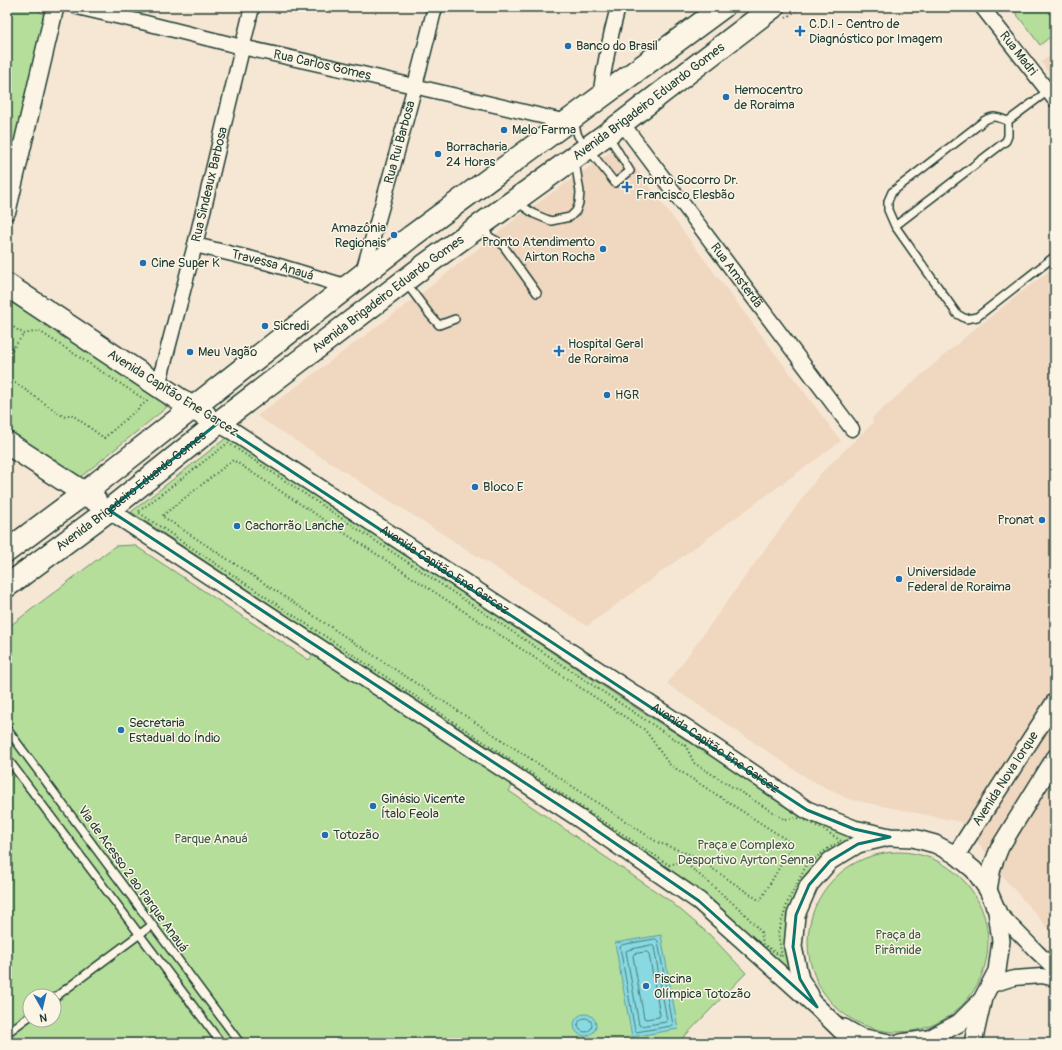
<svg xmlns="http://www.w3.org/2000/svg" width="1062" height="1050" viewBox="0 0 1062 1050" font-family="Pangolin,sans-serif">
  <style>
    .built { fill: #efd7c0 }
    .green { fill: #b5de9b; stroke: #6a8e68; fill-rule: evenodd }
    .water { fill: #88d9e2; stroke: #5e9b9c }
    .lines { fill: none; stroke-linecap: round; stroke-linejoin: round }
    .shore { stroke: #497b7a; stroke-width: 1 }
    .service-casing { stroke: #1f3d34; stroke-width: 10 }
    .minor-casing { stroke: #1f3d34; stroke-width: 17 }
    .tertiary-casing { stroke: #1f3d34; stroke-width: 20 }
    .primary-casing { stroke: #1f3d34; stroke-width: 25 }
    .path { stroke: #1f3d34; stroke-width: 2; stroke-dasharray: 1 3; stroke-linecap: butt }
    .service { stroke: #fcf5e5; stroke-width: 7 }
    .minor { stroke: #fcf5e5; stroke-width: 14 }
    .tertiary { stroke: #fcf5e5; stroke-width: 17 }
    .primary { stroke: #fcf5e5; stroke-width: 22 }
    .marked { fill: none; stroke: #0f766e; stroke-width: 3; stroke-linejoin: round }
    .poi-dot { fill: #1f6fb2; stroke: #fcf5e5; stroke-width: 1.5 }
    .labels { text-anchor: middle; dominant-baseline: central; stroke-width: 3; stroke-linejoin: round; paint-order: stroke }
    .poi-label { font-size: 13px; fill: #1f3d34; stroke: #fcf5e5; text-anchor: start }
    .street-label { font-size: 13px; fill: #1f3d34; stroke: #fcf5e5 }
    .park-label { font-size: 13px; fill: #3d5d49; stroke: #fcf5e5 }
  </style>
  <rect width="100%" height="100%" fill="#f6e7d4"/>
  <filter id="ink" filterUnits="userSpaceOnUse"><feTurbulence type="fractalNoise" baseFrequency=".025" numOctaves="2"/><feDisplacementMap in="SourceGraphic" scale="8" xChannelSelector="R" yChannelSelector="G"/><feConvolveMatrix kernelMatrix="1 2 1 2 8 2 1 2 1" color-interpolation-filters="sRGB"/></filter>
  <g filter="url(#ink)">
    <path class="built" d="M1055,52v30l-14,-20z
      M619,146l222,295 -254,185 -330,-210 165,-123 97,-77z
      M1055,266v670l-51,-58 -11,-17 -32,-39 -113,-23 -41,-21 -140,-94 153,-210 53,-51 -1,-5 99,-86z"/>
    <path class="green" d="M7,7h26l19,13 -45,191z
      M1011,7h44v26l-15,12z
      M7,293l159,105v10l-88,71 -71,-45z
      M226,438l13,7 400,265 171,108 45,21 -46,32 -17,32 -7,34 10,45 -65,-61 -62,-53 -537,-356z
      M134,545l175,115 4,-5 201,128 -5,8 161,110 40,34 36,38 -68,70h-671v-415l108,-82zM30,996h24v24h-24z
      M808 942a90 90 0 1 1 180 0a90 90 0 1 1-180 0Z"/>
    <path class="water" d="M661,935l17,94 -46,8 -17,-94z
      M574 1025a11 11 0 1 1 22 0a11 11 0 1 1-22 0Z"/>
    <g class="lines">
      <path class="shore" d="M656,939l2,2 15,84 -2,1 -35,6 -1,-1 -15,-84 2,-2z
        M652,945l2,2 13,73 -1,2 -25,4 -2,-1 -13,-74 2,-1z
        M647,952l2,2 11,61 -1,2 -13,2 -2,-1 -11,-62 1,-2z
        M578 1025a7 7 0 1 1 14 0a7 7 0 1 1-14 0Z"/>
      <defs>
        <path id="service" d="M575,120v6l3,10 37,47 15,-12 -22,-36
          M1008,121c-10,-3 -13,-7 -23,-1l-93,72 -4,9v9l7,16 62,88 9,5 11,-2 78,-61
          M1008,121l40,-30
          M517,202l17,12 17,7 19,-4 6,-6 3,-8 1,-11 -5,-31
          M895,226l111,-85 2,-5v-15
          M482,228l8,9 12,7 35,49
          M406,283l24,32 9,10 16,-6
          M7,729l233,314
          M7,758l214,285
          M54,998l98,-73
          M7,1033l23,-17"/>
        <g id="minor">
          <path id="s1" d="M77,7l69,16 96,24 99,22 226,53"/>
          <path id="s2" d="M982,7l73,93"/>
          <path d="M600,97c4,-31 10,-60 18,-90"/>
          <path id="s3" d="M622,123l230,306"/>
          <path id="s4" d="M195,245l74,18 79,24"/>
          <path id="s5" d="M362,275c26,-89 51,-178 73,-268"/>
          <path id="s6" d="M158,386l37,-141 57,-238"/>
          <path d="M997,911l40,41 18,17"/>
          <path d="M989,986l25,-8 28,-2 13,3"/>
        </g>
        <g id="tertiary">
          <path d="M7,211l48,-204"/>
          <path id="s7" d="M218,423l13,7 458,300 118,80 47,19 36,8 23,1 22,6 21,11 18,15 14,20 9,21 4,30 -4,30 -14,27 -5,22 -5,23"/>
          <path d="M109,510l468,307 122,84 118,106 37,36"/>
          <path id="s8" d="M956,855l99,-153"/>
          <path d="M988,890l4,-23 8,-20 55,-89"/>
          <path d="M810,995l-10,-16 -7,-32 3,-32 13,-30 21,-24 28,-17 26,-6"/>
          <path d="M844,1028l16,9 30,6"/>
          <path d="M901,1043l28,-4 30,-16 23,-23"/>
        </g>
        <g id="primary">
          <path d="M7,285l185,123 13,7"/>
          <path d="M7,443l88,57"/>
          <path d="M7,551l67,-50 338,-265 311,-229"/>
          <path id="s9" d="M7,586l102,-76 109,-87 206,-157 198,-143 151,-116"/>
        </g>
      </defs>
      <use href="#service" class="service-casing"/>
      <use href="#minor" class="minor-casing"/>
      <use href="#tertiary" class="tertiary-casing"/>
      <use href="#primary" class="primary-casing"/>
      <path class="path" d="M786,18l15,-11
        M7,323l17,11 15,-3 108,70 -43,37 -33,-24 -7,3 -57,-40
        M7,356l17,-22
        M228,443l443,294 15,9 8,17 90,56 17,-1 22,11 18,12 -14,8 -21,17 -18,35 -10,32 4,24 -19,-13 -2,-12 -19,-21 -59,-50 -14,4 -531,-353z
        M1051,745l4,-6
        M683,861l11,-5 66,45 33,-57 -124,-80 -24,-34 -412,-270 -71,56 495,326 37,14"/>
      <use href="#service" class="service"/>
      <use href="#minor" class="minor"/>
      <use href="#tertiary" class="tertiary"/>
      <use href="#primary" class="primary"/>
    </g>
  </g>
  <path class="marked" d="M218,423l589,387 47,19 36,8 -32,7 -28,17 -21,24 -13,30 -3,32 7,32 17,28 -118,-106 -122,-84 -468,-307z"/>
  <g class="poi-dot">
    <path d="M798 25h4v4h4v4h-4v4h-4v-4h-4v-4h4z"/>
    <circle cx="568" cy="46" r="4"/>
    <circle cx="726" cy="97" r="4"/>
    <circle cx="504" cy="130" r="4"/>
    <circle cx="438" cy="154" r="4"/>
    <path d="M625 181h4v4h4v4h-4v4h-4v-4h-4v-4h4z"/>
    <circle cx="394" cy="235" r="4"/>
    <circle cx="603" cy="249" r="4"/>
    <circle cx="143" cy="263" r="4"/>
    <circle cx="265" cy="326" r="4"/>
    <path d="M557 345h4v4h4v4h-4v4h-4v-4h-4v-4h4z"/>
    <circle cx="190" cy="352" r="4"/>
    <circle cx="607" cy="395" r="4"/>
    <circle cx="475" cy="487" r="4"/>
    <circle cx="1042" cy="520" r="4"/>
    <circle cx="237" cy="526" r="4"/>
    <circle cx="899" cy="579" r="4"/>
    <circle cx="121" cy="730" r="4"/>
    <circle cx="373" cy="806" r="4"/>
    <circle cx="325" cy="835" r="4"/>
    <circle cx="646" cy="986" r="4"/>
  </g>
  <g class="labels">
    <g class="poi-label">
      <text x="809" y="24">C.D.I - Centro de<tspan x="809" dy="15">Diagnóstico por Imagem</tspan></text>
      <text x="576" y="46">Banco do Brasil</text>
      <text x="734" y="90">Hemocentro<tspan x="734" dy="15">de Roraima</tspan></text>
      <text x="512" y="130">Melo Farma</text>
      <text x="446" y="147">Borracharia<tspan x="446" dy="15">24 Horas</tspan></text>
      <text x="636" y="180">Pronto Socorro Dr.<tspan x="636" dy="15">Francisco Elesbão</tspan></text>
      <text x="386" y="228" text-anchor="end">Amazônia<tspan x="386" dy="15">Regionais</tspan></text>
      <text x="595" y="242" text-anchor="end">Pronto Atendimento<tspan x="595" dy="15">Airton Rocha</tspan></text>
      <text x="151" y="263">Cine Super K</text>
      <text x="273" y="326">Sicredi</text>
      <text x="568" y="344">Hospital Geral<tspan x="568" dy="15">de Roraima</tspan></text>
      <text x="198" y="352">Meu Vagão</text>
      <text x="615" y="395">HGR</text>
      <text x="483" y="487">Bloco E</text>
      <text x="1034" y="520" text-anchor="end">Pronat</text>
      <text x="245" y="526">Cachorrão Lanche</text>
      <text x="907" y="572">Universidade<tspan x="907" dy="15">Federal de Roraima</tspan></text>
      <text x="129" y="723">Secretaria<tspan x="129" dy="15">Estadual do Índio</tspan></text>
      <text x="381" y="799">Ginásio Vicente<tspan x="381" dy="15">Ítalo Feola</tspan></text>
      <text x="333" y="835">Totozão</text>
      <text x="654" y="979">Piscina<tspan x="654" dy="15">Olímpica Totozão</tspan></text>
    </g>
    <g class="street-label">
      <text stroke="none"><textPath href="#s2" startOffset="59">Rua Madri</textPath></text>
      <text stroke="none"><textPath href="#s1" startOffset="252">Rua Carlos Gomes</textPath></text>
      <text stroke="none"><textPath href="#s9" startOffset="804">Avenida Brigadeiro Eduardo Gomes</textPath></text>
      <text stroke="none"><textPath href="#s5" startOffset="138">Rua Rui Barbosa</textPath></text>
      <text stroke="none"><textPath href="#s6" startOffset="208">Rua Sindeaux Barbosa</textPath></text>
      <text stroke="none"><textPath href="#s4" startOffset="80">Travessa Anauá</textPath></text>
      <text stroke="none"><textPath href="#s3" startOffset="191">Rua Amsterdã</textPath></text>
      <text stroke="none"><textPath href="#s9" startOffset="480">Avenida Brigadeiro Eduardo Gomes</textPath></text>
      <text transform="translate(173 393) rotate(32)">Avenida Capitão Ene Garcez</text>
      <text stroke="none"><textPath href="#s9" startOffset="156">Avenida Brigadeiro Eduardo Gomes</textPath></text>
      <text stroke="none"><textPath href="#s7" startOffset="270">Avenida Capitão Ene Garcez</textPath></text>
      <text stroke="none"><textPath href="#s7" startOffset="594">Avenida Capitão Ene Garcez</textPath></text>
      <text stroke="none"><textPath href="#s8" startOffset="91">Avenida Nova Iorque</textPath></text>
      <text transform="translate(133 879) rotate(54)">Via de Acesso 2 ao Parque Anauá</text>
    </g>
    <g class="park-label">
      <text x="211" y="839">Parque Anauá</text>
      <text x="746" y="845">Praça e Complexo<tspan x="746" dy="15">Desportivo Ayrton Senna</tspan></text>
      <text x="898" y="935">Praça da<tspan x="898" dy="15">Pirâmide</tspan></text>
    </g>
  </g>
  <rect width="1062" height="1050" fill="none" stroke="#fcf5e5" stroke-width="24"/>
  <rect x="12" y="12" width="1038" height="1026" fill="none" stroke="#1f3d34" stroke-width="1.5" filter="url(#ink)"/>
  <g transform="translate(42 1008) rotate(172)"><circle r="19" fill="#fcf5e5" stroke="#a4ab9e"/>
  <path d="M0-3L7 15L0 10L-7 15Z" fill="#1f6fb2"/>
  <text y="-6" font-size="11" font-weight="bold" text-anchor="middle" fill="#1f3d34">N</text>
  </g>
</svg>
